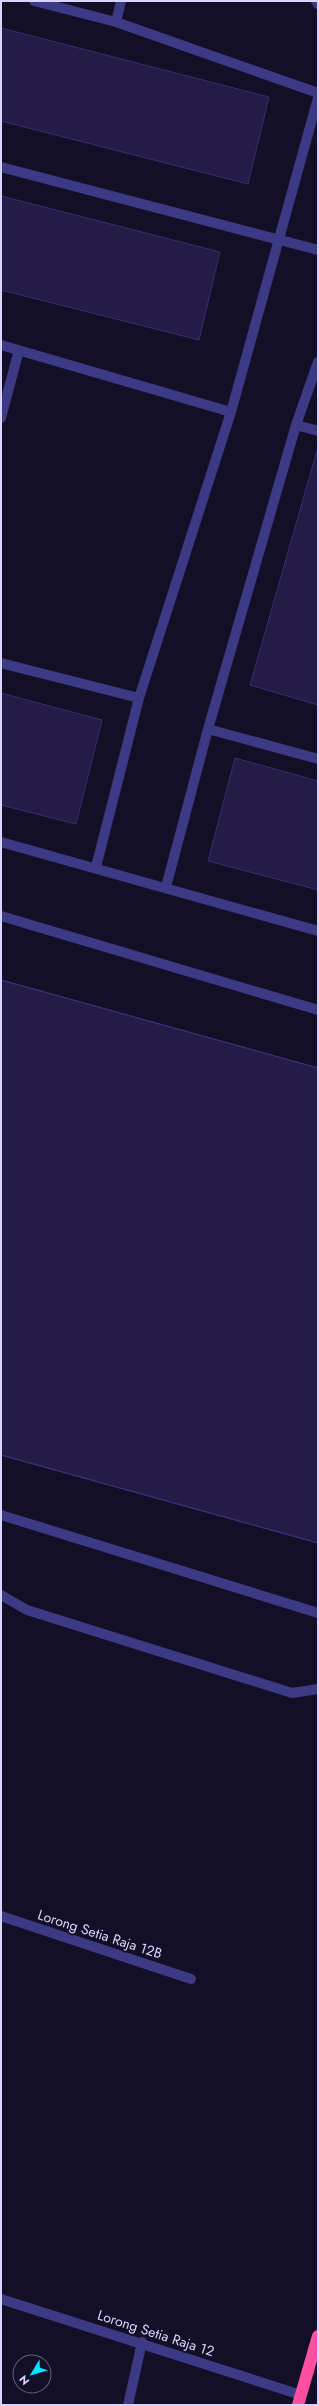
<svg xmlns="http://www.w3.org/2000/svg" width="319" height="2406" viewBox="0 0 319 2406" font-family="Jost,sans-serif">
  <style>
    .building { fill: #241b47; stroke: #3b2d73 }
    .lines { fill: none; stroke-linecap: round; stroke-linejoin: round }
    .minor { stroke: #3d3a85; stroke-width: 10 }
    .highway { stroke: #ff4fa3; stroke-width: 12 }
    .labels { text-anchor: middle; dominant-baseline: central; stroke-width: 4; stroke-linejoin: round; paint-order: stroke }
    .street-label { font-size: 14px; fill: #d9d4ff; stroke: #130f26 }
  </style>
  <rect width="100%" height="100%" fill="#130f26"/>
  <path class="building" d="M1,28l268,69 -21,87 -247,-63z
    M1,196l219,56 -21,88 -198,-50z
    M318,447v258l-68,-20z
    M1,693l101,27 -26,104 -75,-19z
    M235,758l83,23v109l-110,-29z
    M1,980l317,88v475l-317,-88z
    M1,980l317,88v475l-317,-88z
    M1,980l317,88v475l-317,-88z"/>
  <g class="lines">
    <path class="minor" d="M34,1l82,21 202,71
      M316,1l2,3
      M116,22l5,-21
      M1,167l317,83
      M1,345l230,67
      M1,418l18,-68
      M296,425l22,6
      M1,663l138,35
      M208,729l110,30
      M1,842l317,89
      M96,867l43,-169 92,-286 87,-314
      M166,887l42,-158 88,-304 22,-63
      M1,916l317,94
      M1,1515l317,98
      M1,1595l26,15 265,83 26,-4
      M1,1916l190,63
      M1,2299l300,96
      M128,2405l14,-63"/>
    <path class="highway" d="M298,2405l20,-69"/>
  </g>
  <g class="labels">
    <g class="street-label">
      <text transform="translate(100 1934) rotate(18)">Lorong Setia Raja 12B</text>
      <text transform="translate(156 2333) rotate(18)">Lorong Setia Raja 12</text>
    </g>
  </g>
  <rect width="319" height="2406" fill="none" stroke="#d9d4ff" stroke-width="4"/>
  <g transform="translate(32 2374) rotate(232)"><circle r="19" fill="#130f26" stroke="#625e7d"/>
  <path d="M0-3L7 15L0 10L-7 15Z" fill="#00e5ff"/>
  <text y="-6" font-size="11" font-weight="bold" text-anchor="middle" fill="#d9d4ff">N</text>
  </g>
</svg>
